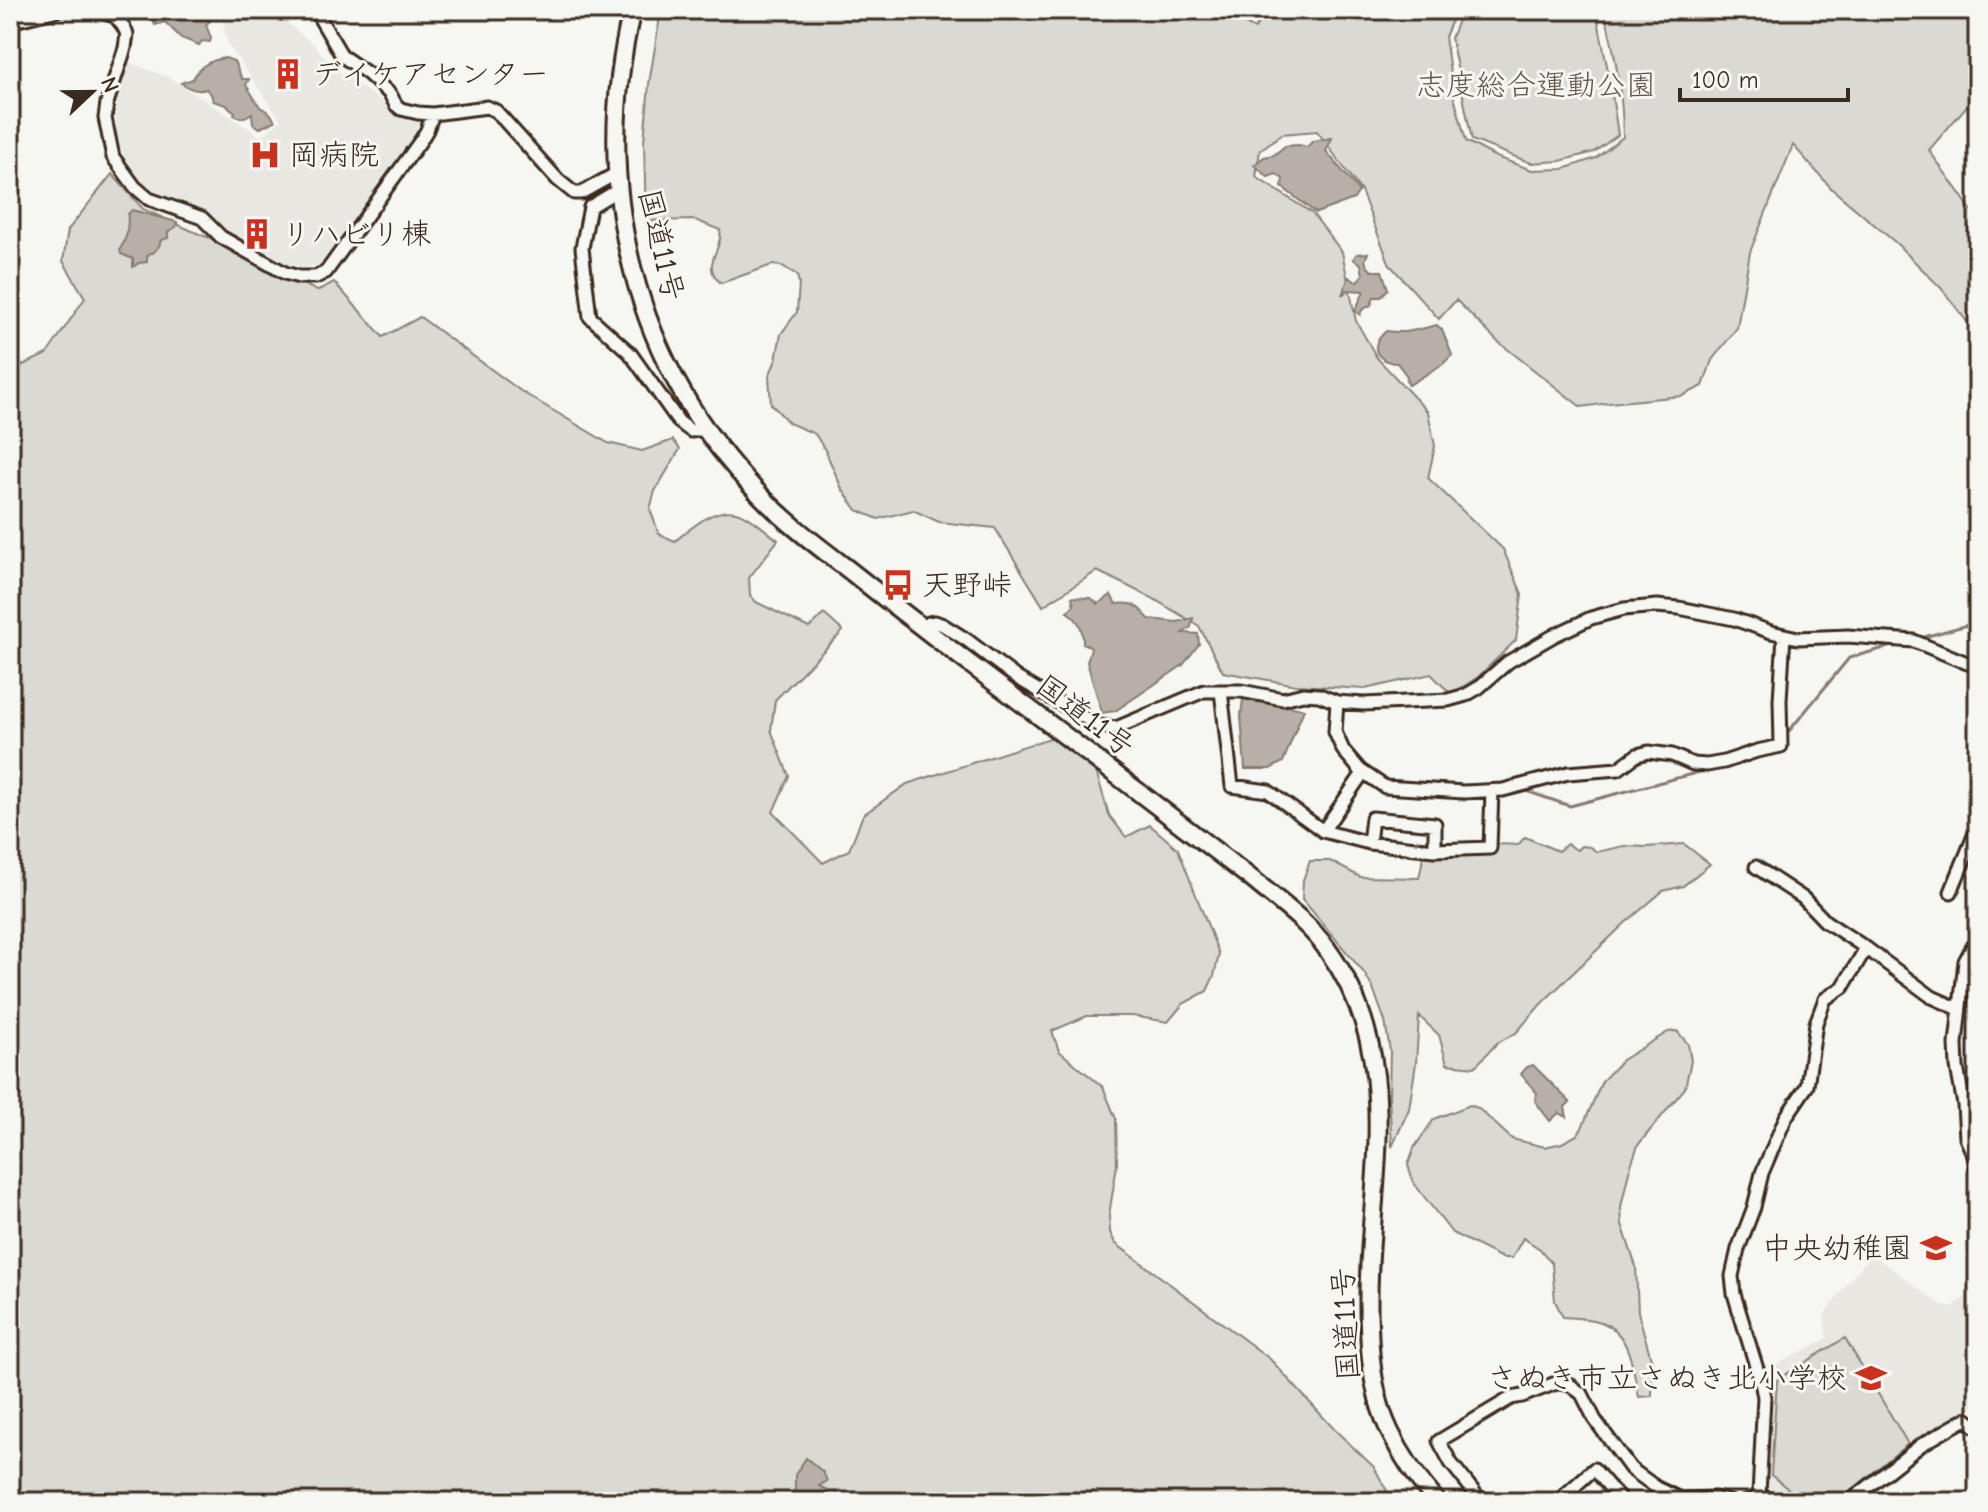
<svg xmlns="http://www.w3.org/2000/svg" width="1988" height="1512" viewBox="0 0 1988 1512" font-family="'Comic Neue','Klee One',sans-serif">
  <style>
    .built { fill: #e8e7e2 }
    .green { fill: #dad9d3; stroke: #8a8278; stroke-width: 2 }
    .water { fill: #b6b0a9; stroke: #857a71; stroke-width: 2 }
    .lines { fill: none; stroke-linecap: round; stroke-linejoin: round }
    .stream { stroke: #857a71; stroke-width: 3 }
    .minor-casing { stroke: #3b2a1e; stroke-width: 17 }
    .highway-casing { stroke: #3b2a1e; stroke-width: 22 }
    .minor { stroke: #f6f6f2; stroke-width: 11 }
    .highway { stroke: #f6f6f2; stroke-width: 16 }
    .labels { text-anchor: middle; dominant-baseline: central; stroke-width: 6; stroke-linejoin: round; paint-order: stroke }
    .poi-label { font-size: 30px; fill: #3b2a1e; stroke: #f6f6f2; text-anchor: start }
    .park-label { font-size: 30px; fill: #63564b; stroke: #f6f6f2 }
    .street-label { font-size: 30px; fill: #3b2a1e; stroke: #f6f6f2 }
  </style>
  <rect width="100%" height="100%" fill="#f6f6f2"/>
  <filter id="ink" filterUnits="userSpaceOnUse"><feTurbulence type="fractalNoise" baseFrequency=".0125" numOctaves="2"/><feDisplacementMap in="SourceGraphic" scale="16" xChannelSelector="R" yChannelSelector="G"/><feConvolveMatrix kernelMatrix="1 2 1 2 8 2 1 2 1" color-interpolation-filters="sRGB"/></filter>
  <g filter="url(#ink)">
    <path class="built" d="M220,10h58l8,12 28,23 20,23 71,50 15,-1 7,7 -100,140 -21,3 -29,-4 -56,-32 -14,-16 -60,-22 -17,-20 -14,-37v-34l11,-40 41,15 94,60 19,-17 -53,-76z
      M1872,1254l69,51 10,3 27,-21v117l-63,39 -74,59h-56l-8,-6 -13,-4 2,-108 -2,-13 63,-33 -3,-23 23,-31z"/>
    <path class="green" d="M661,10h556l38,19 10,-19h191l-11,27 8,56 13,48 30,16 36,13 31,-1 33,-11 27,-21c0,-43 -8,-85 -19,-127h374v83l-49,57 43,61 6,11v114l-37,-48 -45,-45 -64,-54 -39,-44 -43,107 -13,76 -25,32 -9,26 -21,10 -73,7 -28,4 -85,-67 -40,-40 -17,19 -49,-54 -29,-74 -44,-60 -35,3 -22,16 -4,27 56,36 30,39 14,69 21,37 51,54 7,34 -7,32 75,71 19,45 -6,46 -38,37 -27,17 -20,-20 -66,15 -69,-4 -73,-13 -24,-46 -47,-28 -55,-27 -54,35 -48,-78 -56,-6 -26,-12 -35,9 -21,-9 -15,-21 -17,-39 -10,-16 -26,-11 -18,-19 -2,-28 7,-16 5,-26 16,-22 2,-29 -2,-8 -15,-9 -10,-1 -51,18c-22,-18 3,-34 -1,-53l-25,-10 -49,1 -2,-79 5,-58z
      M1462,10h134l14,71 8,54 -24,17 -34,9 -29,2 -59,-23 -21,-102z
      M112,174l31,35 56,25 45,16 34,22 39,19 17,-9 49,55 37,-20 102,75 86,51 34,8 31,-11 7,9 -25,42 -5,18 9,25 16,7c18,-14 42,-38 67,-27 13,6 24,17 36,26l-29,38 1,17 6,7 53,26 15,-14 19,17 -68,69 -4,30 18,46 -16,36 50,51 26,-13 14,-35 44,-31 146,-47 42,31 14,47 17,22 24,-12 28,24 41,105 -5,22 -7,15 -24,13 -15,18 -36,-6h-45l-35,15 7,20 44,36 13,32 1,46 -8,50 1,17 5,11 155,116 65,71 39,37 19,35h-1383v-1131l37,-17 38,-56 -22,-37 5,-31z
      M1525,837l33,14 9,-7 10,6 4,-4 9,1 7,5 27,-6 23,1 37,-3 26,20 -27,22 -20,5 -39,33 -83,80 -25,29 -19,10 -22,24 -28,-3 -8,-29 -20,-19 -3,47 -7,46 -17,38 -3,-52 1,-44 -5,-30 -12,-32 -8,-15 -63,-75 1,-19 7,-19h20l30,16 59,1 5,-24 69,1 5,-11 20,1z
      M1677,1031l11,13 3,17 -6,27 -47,57 -9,26 -8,36 1,17 14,43 2,45 14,50v34l-13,1c-6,-27 -8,-64 -38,-75 -12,-4 -26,-4 -38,-5l-8,-16 -3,-37 -12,-15 -17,-11 -11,20h-10l-50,-25 -39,-51 -5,-17 6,-17 20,-29 36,-14 8,3 34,31 33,8 17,-4 15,-8 5,-7 20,-47 20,-21 46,-28z
      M1845,1338l63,106 -71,58h-33l-33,-27 6,-95z"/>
    <path class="water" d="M150,10h62l2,6 -8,9 5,13 -1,4 -8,-1 -3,4 -18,-7 -16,-16 -10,3z
      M225,58l9,3 8,18h7l-3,6 14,22 10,6 5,8 -15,7 -7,-4 -1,-11c-7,4 -10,7 -18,2l1,-3 -9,-7 -13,-4 -2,-7 -5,-5c-9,3 -16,0 -25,-6l12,-4c6,-14 18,-19 32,-21z
      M1332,138l-6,13 33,40 -5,8 -38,14 -34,-26 1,-8 -7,-5 -8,3 -14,-12 10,-8 10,-2 11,-9 14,-1 8,2 6,-6z
      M132,210l45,12 -1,5 -8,5v6l-7,2 -2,6 -6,7h-3l-3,3v6l-8,1 -6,4v-8l-12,-5 -1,-5c9,-13 7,-21 8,-35z
      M1368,253l-3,7 2,6 5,5h10l6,18 -7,8h-7l-3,8 -9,5 -2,5 -5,-4 9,-20 -16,-1 -6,5 7,-18 7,5 7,-7 -2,-11 -8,-5 4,-5z
      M1437,325l5,5 10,25 -9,9 -34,21 -3,-5 1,-4 -10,-13c-10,0 -25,-7 -20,-21 2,-4 6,-8 9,-11 20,3 31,-1 51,-6z
      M1111,595l5,9c18,-2 22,2 33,15l28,3 16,-4 -2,9 -8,6 15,1 1,10 -16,21 -68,46 -13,2 -15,-51 4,-14 -8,-5c0,-15 -4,-23 -16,-31l7,-7 -2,-8 19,1 7,6z
      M1243,699l61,10 -21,53 -13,7h-25l-4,-53z
      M1533,1065l37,37 -5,5 2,10 -8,-4 -9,8 -15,-20 2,-8 -16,-19 6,-7z
      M806,1458l17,14 4,9 -8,5 8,4 1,7 9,-3v8h-46l4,-14v-13z"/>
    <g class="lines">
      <path class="stream" d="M1917,639l61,-17
        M1785,736l64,-78 50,-14
        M1526,791l44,15 141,-37"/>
      <defs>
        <path id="minor" d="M91,10l24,6 8,10 4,8 -2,14 -18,55 -2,15 8,39 22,30 14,12 53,19 19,19 64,36 14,4h17l10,-5 95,-132 6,-10 6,-16
          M315,10l27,46 25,17 23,21 6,11 5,4 17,4 15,1 54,-7 9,4 62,69 16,13h7l36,-20
          M10,22l48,-12
          M618,190l-28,17 -8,41 8,69 40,36 49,69 12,9 15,-2
          M922,628l7,-5 6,-1 8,3 24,15 50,38 82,48 17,2 88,-37h37l42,8 20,-5 16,1 18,7 27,2 84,-4 18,-5 12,-7 30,-26 47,-27 36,-17 33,-9 33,-3 22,2 55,11 37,13 27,6 50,-2 66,5 53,22 11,-1
          M1221,691l11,95 36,5 55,40 46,12 66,7 55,-2 2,-57
          M1337,702l-2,30 8,18 17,20 25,17 79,5 39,-2 65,-17 50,-4 19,-14 12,-3 23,3 21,9 14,1 17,-3 33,-11 24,-5 -1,-46 4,-65
          M1978,770l-3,7 3,5
          M1323,831l40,-58
          M1369,843l3,-25 63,6v26
          M1756,867l47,31 22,23 41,27 66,49 27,12
          M1951,892l27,-66
          M1978,937l-13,24 -9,83 1,23 7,38 2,33 8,18 4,17
          M1759,1495l5,-98 -3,-15 -27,-88 -2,-18 6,-27 16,-42 8,-34 24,-56 21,-31 9,-63 9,-24 18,-12 23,-39
          M1759,1495l19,7
          M1482,1502l-31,-39 -12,-22 72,-43 11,-2 34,-13 13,1 13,10 13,26 36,49 26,19 23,11 35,-1 15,4
          M1557,1502l37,-33 25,29 -2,4
          M1746,1502l7,-1 6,-6
          M1849,1502l72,-57 45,-26 12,9"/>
        <path id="highway" d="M632,10c-42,176 1,355 129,486 27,28 58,51 88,74 43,34 85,67 129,100 92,69 183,139 274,209 26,22 55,42 75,70 85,117 36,246 42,377 1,36 5,73 21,106 12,25 29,49 47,70"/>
      </defs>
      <use href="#minor" class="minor-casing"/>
      <use href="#highway" class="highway-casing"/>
      <use href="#minor" class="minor"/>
      <use href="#highway" class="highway"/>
    </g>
  </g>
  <defs>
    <symbol id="building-bare" viewBox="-9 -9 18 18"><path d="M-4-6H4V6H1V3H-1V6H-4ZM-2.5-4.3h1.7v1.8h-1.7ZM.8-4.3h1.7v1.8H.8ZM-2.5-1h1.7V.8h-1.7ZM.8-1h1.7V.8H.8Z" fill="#c8321e" stroke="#f6f6f2" stroke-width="2.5" paint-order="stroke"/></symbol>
    <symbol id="hospital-bare" viewBox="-9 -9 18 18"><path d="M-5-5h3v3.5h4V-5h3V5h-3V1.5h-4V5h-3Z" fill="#c8321e" stroke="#f6f6f2" stroke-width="2.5" paint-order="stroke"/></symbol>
    <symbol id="bus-bare" viewBox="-9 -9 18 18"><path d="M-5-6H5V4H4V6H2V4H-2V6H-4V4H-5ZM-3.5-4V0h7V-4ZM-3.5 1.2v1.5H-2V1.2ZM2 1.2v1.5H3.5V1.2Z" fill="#c8321e" stroke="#f6f6f2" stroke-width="2.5" paint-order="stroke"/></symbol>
    <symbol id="school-bare" viewBox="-9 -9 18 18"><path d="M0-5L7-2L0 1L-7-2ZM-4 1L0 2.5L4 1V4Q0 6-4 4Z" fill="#c8321e" stroke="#f6f6f2" stroke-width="2.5" paint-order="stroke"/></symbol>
  </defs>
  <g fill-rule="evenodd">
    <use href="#building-bare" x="266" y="52" width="44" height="44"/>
    <use href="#hospital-bare" x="243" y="133" width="44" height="44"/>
    <use href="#building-bare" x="235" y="212" width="44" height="44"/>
    <use href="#bus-bare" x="876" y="563" width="44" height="44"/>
    <use href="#school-bare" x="1914" y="1226" width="44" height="44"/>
    <use href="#school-bare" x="1849" y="1356" width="44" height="44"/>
  </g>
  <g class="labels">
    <g class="poi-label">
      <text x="312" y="74">デイケアセンター</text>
      <text x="289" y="155">岡病院</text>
      <text x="281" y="234">リハビリ棟</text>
      <text x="922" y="585">天野峠</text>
      <text x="1912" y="1248" text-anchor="end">中央幼稚園</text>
      <text x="1847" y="1378" text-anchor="end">さぬき市立さぬき北小学校</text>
    </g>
    <g class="park-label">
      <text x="1536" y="85">志度総合運動公園</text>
    </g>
    <g class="street-label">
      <text transform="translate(661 245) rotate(77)">国道11号</text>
      <text transform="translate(1085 716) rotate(37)">国道11号</text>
      <text transform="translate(1346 1324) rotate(-93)">国道11号</text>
    </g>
  </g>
  <rect width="1988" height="1512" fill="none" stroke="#f6f6f2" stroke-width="40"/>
  <rect x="20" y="20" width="1948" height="1472" fill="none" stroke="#3b2a1e" stroke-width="3" filter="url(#ink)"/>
  <g transform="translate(92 92) rotate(68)" stroke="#f6f6f2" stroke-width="6" paint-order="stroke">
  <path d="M0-6L14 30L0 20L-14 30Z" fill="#3b2a1e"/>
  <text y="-12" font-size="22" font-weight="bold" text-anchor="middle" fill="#3b2a1e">N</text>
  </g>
  <path d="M1680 88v12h168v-12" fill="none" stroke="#3b2a1e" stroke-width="4"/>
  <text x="1692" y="88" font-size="24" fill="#3b2a1e" stroke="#f6f6f2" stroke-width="6" paint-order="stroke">100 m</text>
</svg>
